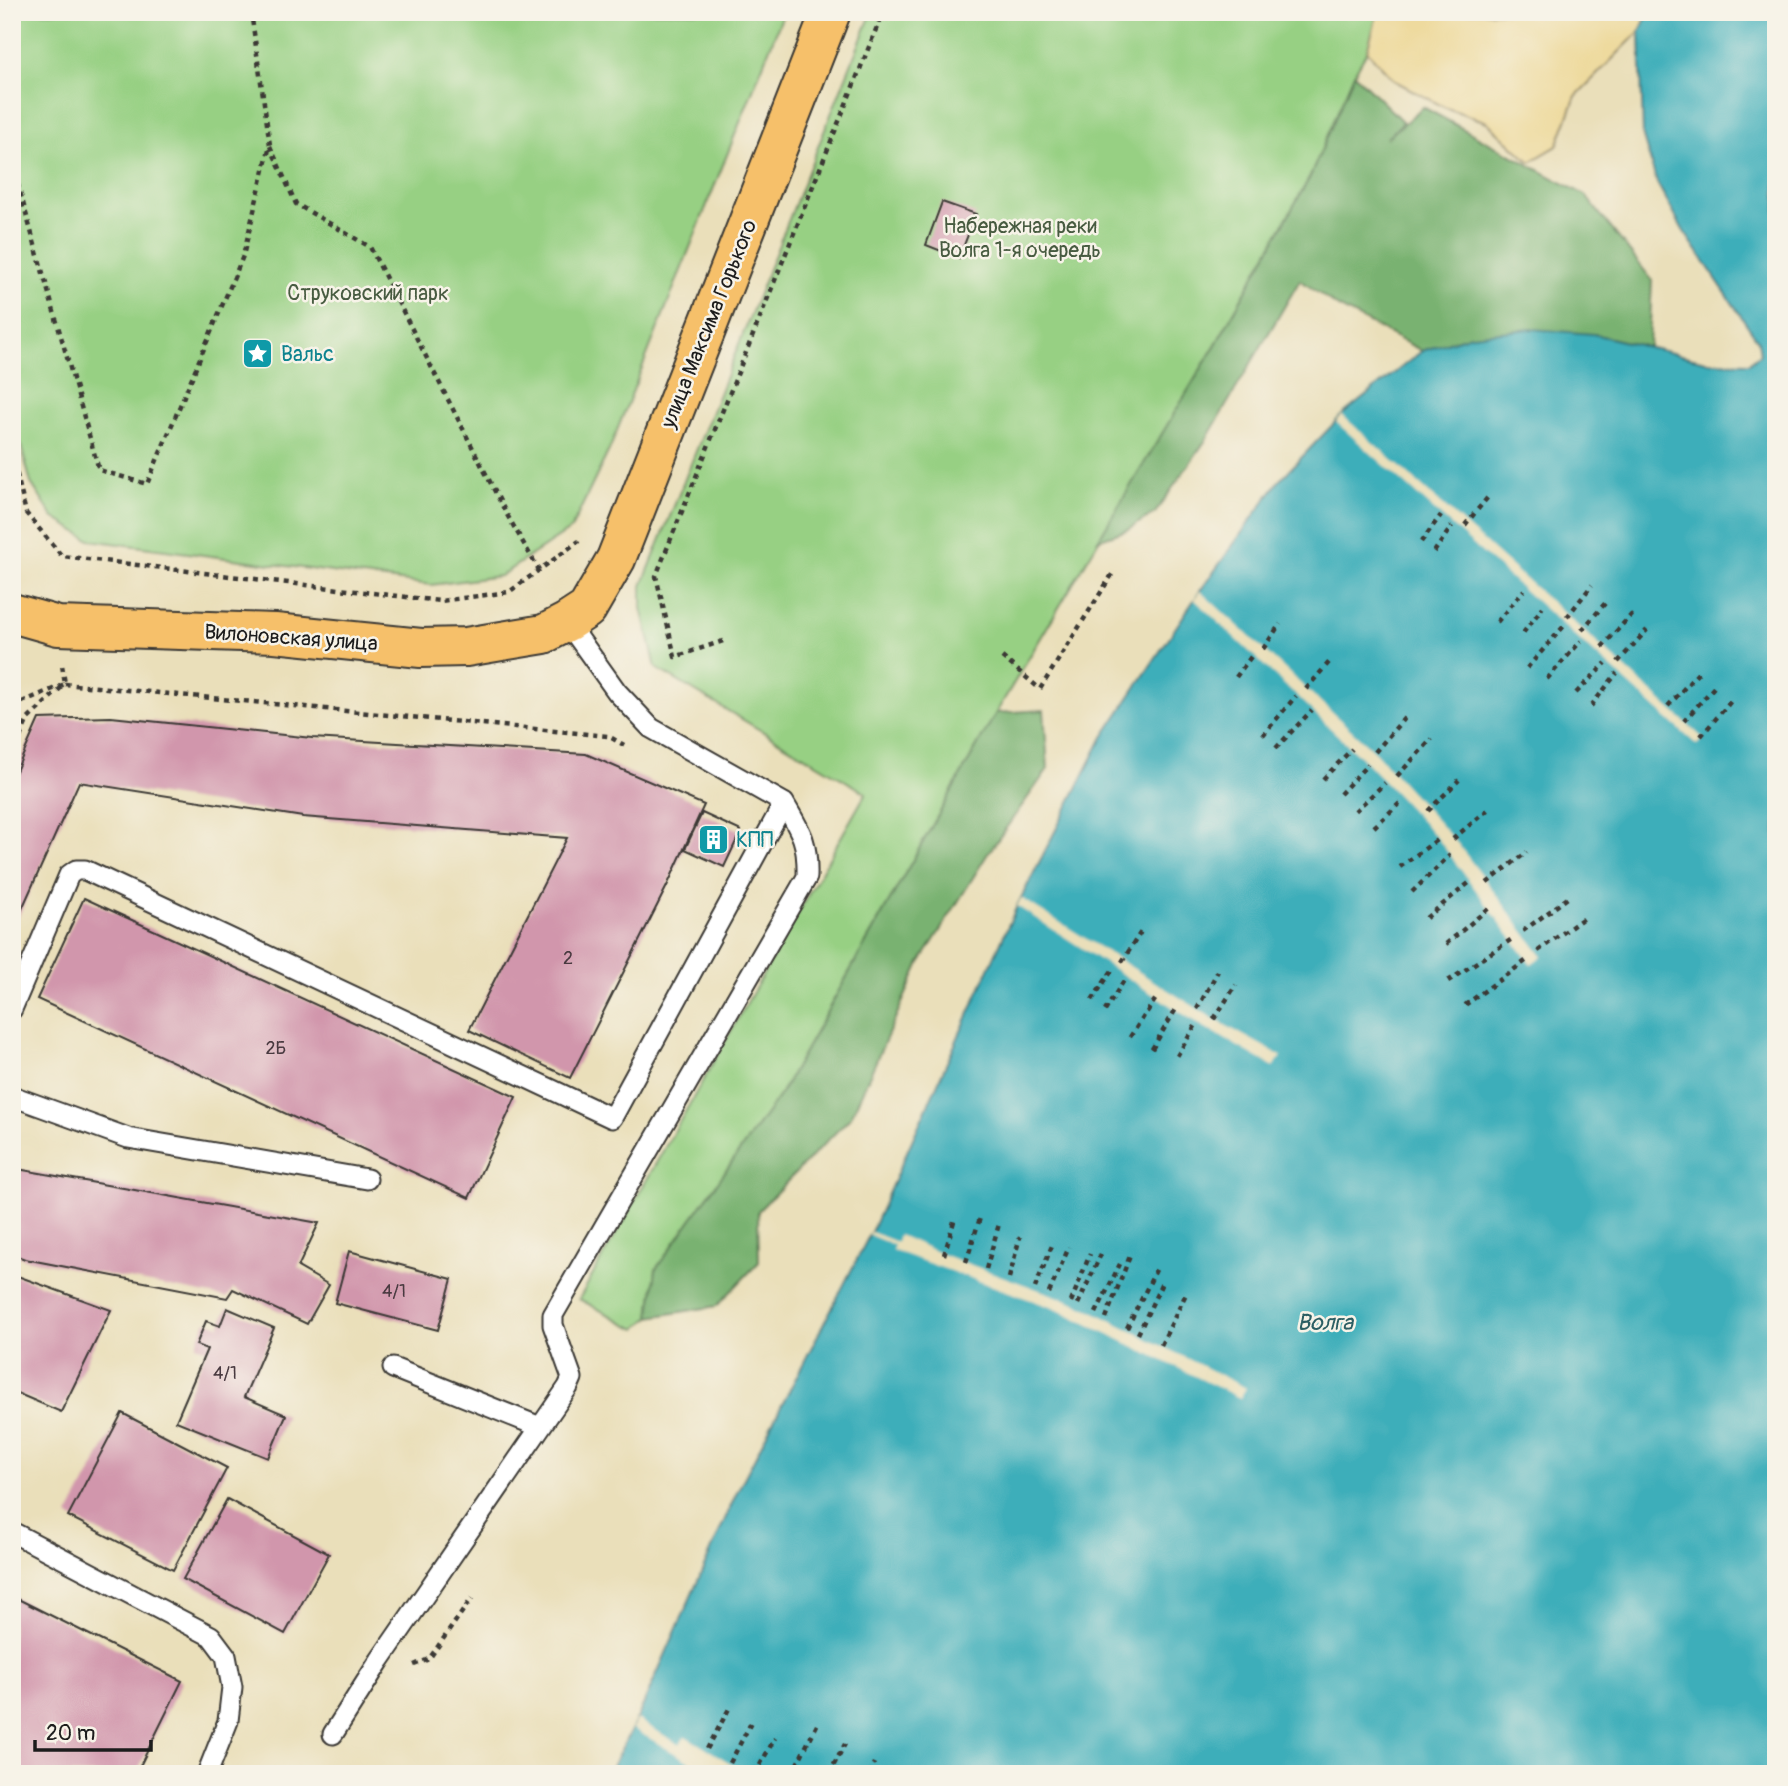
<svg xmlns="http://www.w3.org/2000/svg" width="1788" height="1786" viewBox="0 0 1788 1786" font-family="Pangolin,sans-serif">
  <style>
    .green { fill: #97d083; stroke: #5a7650; stroke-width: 2 }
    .forest { fill: #79b271; stroke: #4a6746; stroke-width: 2 }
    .sand { fill: #eeda9e; stroke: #857b5d; stroke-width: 2 }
    .water { fill: #3eaeba; stroke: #2d656b; stroke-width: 2 }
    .pier { fill: #eadfba }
    .building { fill: #d196ac }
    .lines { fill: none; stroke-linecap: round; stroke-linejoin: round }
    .service-casing { stroke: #3b3934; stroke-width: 23 }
    .primary-casing { stroke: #3b3934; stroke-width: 42 }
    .path { stroke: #3b3934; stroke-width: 4.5; stroke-dasharray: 5 5; stroke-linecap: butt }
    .service { stroke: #fff; stroke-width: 19 }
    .primary { stroke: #f6c06b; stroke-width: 38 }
    .labels { text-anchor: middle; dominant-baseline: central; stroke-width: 5; stroke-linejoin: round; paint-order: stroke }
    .number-label { font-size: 18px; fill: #493a40 }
    .park-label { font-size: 21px; fill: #475b40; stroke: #f7f3e8 }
    .street-label { font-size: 21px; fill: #1c1c1c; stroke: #f7f3e8 }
    .culture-label { font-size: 21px; fill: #0d838f; stroke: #f7f3e8; text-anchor: start }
    .water-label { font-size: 23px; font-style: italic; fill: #2b5e63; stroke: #f7f3e8 }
  </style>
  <rect width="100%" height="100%" fill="#f7f3e8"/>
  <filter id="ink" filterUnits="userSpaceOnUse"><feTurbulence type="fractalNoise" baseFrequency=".0143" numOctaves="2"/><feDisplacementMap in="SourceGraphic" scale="14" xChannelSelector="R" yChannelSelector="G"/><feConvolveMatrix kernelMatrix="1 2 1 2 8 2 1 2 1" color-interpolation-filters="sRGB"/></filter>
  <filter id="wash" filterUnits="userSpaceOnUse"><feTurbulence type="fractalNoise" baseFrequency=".00686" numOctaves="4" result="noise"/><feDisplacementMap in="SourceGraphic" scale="28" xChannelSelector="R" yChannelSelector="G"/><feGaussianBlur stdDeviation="1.57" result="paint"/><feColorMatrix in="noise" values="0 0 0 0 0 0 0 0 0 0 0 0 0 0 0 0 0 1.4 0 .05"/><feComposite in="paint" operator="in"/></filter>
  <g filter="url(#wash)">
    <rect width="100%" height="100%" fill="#eadfba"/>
    <path class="green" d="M12,12h772l-174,436 -39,81 -71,47 -69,9 -341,-45 -37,-23 -22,-34 -19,-71z
      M872,12h506l-11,39 -13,23 -44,103 -94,167 -220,369 -215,380 -125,176 -6,48 -14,12 -57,-30 287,-506 -210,-125 -14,-60v-22z"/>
    <path class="forest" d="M1354,74l49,48 -17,17 37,-32 162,88 67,85 -3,67 -56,-13 -122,1 -49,16 -84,-44 -38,-27 -94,160 -51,73 -28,17 -29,10 118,-196 94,-167z
      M1044,710l4,59 -61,86 -67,108 -69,154 -93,94 1,51 -42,44 -67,11 6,-48 125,-176 215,-380z"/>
    <path class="sand" d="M1378,12h271l-9,19 -64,65 -19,50 -27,16 -43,-40 -43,-15 -49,-26 -28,-30z"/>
    <path class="water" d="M1649,12h127v1762h-1168l29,-55 100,-227 134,-260 146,-326 86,-169 97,-146 79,-110 63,-66 80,-64 49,-16 61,-6 61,5 117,28 39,1 11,-9 -2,-13 -75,-111 -26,-47 -14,-46 -3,-106z"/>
    <path class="pier" d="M1342,415l361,323 -6,7 -361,-323z
      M1200,591l175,161 83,92 84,112 -11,8 -93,-125 -70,-75 -174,-165z
      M1021,898l193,121 67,37 -7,11 -77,-44 -180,-117z
      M871,1232l26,10 2,-7 45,20 134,49 168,84 -6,10 -181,-88 -167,-60 2,-5 -25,-10z
      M637,1719l43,26 5,-9 64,38h-39l-78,-46z"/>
    <g id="blocks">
      <path class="building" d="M942,202l34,12 -17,44 -33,-13z
        M111,717l201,21 274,16 118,51 -37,81 -97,192 -101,-48 98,-192 -264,-21 -224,-35 -67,149v-151l27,-61z
        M702,813l39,18 -17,36 -39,-18z
        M84,898l432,199 -47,101 -432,-199z
        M12,1168l307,55 -21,44 31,18 -22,39 -74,-35 -6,9 -202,-39 -13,-5z
        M349,1251l103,28 -14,51 -103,-27z
        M12,1274l99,36 -50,102 -49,-21z
        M227,1308l47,20 -30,69 42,18 -18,43 -92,-37 31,-72 -11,-4 10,-24 14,5z
        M122,1413l105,55 -54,102 -105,-54z
        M227,1499l102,55 -44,80 -102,-55z
        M12,1596l170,85 -46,93h-124z"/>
    </g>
  </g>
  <g filter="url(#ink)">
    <use href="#blocks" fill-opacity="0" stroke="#3b3934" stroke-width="2"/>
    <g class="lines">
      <defs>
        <path id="service" d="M12,1009l57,-134 7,-5h9l527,248 172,-315 -133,-75 -34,-36 -50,-70
          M12,1096l116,42 239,41
          M393,1368l147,59
          M12,1532l199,104 15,20 6,31 -4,34 -21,53
          M333,1734l47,-74 188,-273 4,-9 -19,-53v-10l254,-438c1,-35 -5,-44 -23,-74"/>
        <path id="primary" d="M12,613l46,13 217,7 146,15 45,-1 78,-13 23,-12 20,-13 29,-50 215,-547"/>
      </defs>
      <use href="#service" class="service-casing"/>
      <use href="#primary" class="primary-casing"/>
      <path class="path" d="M270,146l26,58 74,43 136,266 33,57
        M12,164l87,306 48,14 96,-228 27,-111 -19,-133
        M12,454l14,59 36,43 378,45 69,-9 70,-51
        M1465,525l23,-28
        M1421,542l20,-27
        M1434,552l18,-26
        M1567,617l25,-32
        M1497,622l27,-32
        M1582,630l26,-30
        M1523,633l20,-26
        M723,641l-48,16 -19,-81 227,-564
        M1602,647l30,-33
        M1263,649l17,-25
        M1002,657l38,32 73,-116
        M1618,662l29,-32
        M1527,668l37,-42
        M1236,677l17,-23
        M1547,679l34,-38
        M1306,689l26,-30
        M1576,693l30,-30
        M12,700l10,2 43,-18 -3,-19
        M1591,706l26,-33
        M1668,706l31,-34
        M1684,721l32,-36
        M1263,735l33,-39
        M1701,736l31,-36
        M1276,748l36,-38
        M1375,752l31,-36
        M12,755l16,-36 37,-35 543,52 16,9
        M1397,776l35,-37
        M1323,779l29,-30
        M1340,794l28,-30
        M1355,811l30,-28
        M1428,811l31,-31
        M1374,827l28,-26
        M1453,839l38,-32
        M1400,867l38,-28
        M1487,883l40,-31
        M1412,892l38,-37
        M1426,918l44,-36
        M1523,931l46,-34
        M1446,944l43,-36
        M1538,951l47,-34
        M1122,962l20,-32
        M1448,981l64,-42
        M1092,1000l21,-31
        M1465,1005l62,-45
        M1197,1009l21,-38
        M1105,1011l21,-34
        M1214,1019l22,-34
        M1130,1037l27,-40
        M1152,1049l24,-40
        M1177,1056l20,-33
        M944,1255l11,-37
        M966,1262l14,-44
        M986,1269l13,-45
        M1009,1278l11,-41
        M1035,1288l18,-45
        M1049,1293l20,-46
        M1071,1302l19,-48
        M1078,1304l23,-50
        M1096,1313l24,-49
        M1106,1318l24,-62
        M1127,1328l31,-62
        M1138,1334l24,-51
        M1161,1345l25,-51
        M414,1665l15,-6 43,-61
        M707,1749l23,-42
        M730,1763l22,-42
        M755,1774l20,-36
        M792,1774l25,-49
        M829,1774l16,-30
        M869,1774l5,-11"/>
      <use href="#service" class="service"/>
      <use href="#primary" class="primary"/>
    </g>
  </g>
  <defs>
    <symbol id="sight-square" viewBox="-11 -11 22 22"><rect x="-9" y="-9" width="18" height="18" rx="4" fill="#0f9aa8" stroke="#f7f3e8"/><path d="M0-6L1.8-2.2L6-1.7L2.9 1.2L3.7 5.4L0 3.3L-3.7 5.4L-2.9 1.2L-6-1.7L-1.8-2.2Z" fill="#fff"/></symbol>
    <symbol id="building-square" viewBox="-11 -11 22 22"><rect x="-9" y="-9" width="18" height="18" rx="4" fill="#0f9aa8" stroke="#f7f3e8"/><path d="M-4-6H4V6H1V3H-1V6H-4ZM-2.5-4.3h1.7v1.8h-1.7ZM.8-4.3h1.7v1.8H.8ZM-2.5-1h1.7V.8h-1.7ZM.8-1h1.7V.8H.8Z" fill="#fff"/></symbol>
  </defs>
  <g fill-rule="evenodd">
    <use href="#sight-square" x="240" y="336" width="35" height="35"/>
    <use href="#building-square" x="696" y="822" width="35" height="35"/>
  </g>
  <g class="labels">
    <g class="number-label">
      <text x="568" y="958">2</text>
      <text x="276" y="1048">2Б</text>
      <text x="394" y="1291">4/1</text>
      <text x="225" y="1373">4/1</text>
    </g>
    <g class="park-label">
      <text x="1020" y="226">Набережная реки<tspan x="1020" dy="24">Волга 1-я очередь</tspan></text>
      <text x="368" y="293">Струковский парк</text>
    </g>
    <g class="street-label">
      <text transform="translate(709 324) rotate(-68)">улица Максима Горького</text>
      <text transform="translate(291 638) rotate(4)">Вилоновская улица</text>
    </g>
    <g class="culture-label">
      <text x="281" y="354">Вальс</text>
      <text x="736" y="840">КПП</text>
    </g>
    <g class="water-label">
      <text x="1325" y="1322">Волга</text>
    </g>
  </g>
  <rect width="1788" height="1786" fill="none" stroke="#f7f3e8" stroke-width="42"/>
  <path d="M35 1740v10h116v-10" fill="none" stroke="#1c1c1c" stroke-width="3.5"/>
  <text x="46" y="1740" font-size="21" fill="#1c1c1c" stroke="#f7f3e8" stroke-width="5" paint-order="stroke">20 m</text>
</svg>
